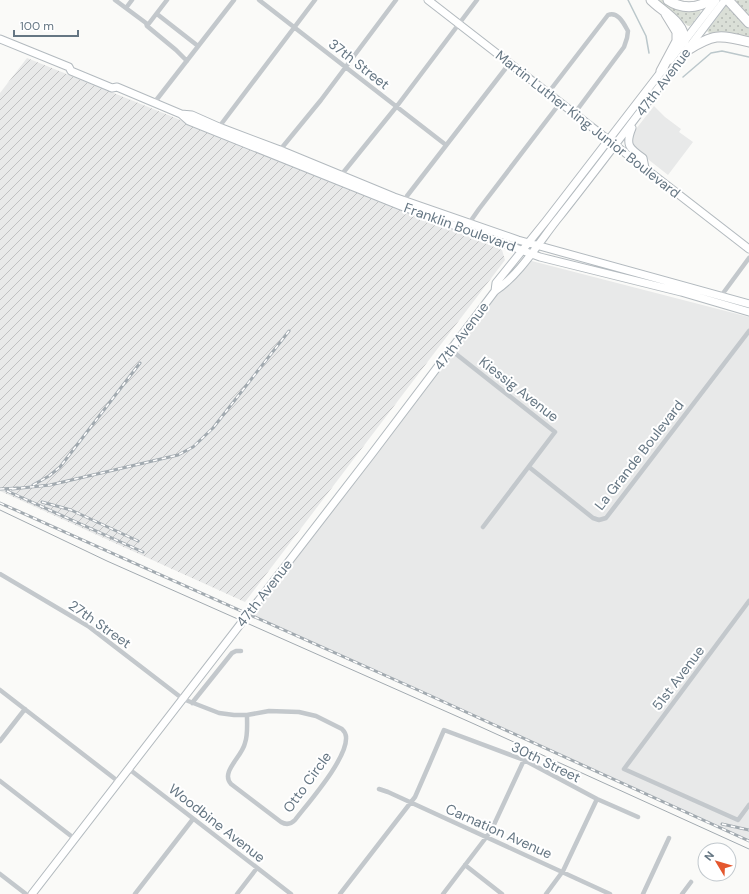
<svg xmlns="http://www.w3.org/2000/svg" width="749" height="894" viewBox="0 0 749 894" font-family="'DM Sans',sans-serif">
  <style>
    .built { fill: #e8e9e9 }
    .industrial { fill: url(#industrial-furrows) }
    .grass { fill: url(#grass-dots) }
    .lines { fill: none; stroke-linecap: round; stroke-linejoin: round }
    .stream { stroke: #bbc7cb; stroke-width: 1.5 }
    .secondary-casing { stroke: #b3babf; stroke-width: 9 }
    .highway-casing { stroke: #b4b9bd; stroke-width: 11 }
    .street { stroke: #c3c8cc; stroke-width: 4.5 }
    .secondary { stroke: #fff; stroke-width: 7 }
    .highway { stroke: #fff; stroke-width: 9 }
    .tram { stroke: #a2aab0; stroke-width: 1 }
    .rail-casing { stroke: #a2aab0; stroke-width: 3 }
    .rail { stroke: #fff; stroke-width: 1.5; stroke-dasharray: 4.5; stroke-linecap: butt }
    .labels { text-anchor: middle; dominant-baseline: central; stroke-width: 4; stroke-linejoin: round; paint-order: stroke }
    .street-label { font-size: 14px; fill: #657683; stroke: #fff }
  </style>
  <defs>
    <pattern id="industrial-furrows" width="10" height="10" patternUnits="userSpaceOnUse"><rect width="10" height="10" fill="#e8e9e9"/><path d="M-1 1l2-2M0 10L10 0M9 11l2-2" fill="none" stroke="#c0c1c2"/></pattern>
    <pattern id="grass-dots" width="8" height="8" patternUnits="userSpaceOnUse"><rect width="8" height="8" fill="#dadfd7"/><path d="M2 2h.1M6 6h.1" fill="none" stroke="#b4b9b4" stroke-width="1.8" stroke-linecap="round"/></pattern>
  </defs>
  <rect width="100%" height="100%" fill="#fafaf8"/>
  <path class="built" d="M654,106l11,11 16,12 -2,3 14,10 -25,33 -33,-26 -4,-4 1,-11z
    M524,259l225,58v522l-500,-225z"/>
  <path class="industrial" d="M27,58l475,192 3,10 -260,342 -245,-111v-398z"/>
  <path class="grass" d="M660,0h3l4,4 31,5 3,3 -10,13 -3,1 -30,-24z
    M736,0h13v16l-12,-13z
    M726,6l23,23v11l-39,-6 -3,-3z"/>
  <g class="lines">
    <path class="stream" d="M628,0l18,36 3,17
      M683,77l28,-24 11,-2 27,6"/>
    <defs>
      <path id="secondary" d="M428,0l321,249
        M0,39l69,28 2,4 41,17 5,-1 64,27 8,7 212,85 139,51 141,35 68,20
        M670,60l46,-60
        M181,114l11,1 27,12 61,23 114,47 124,43 231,64
        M632,128c-7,17 -3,20 11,30l2,10
        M495,291l1,-8 50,-62 118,-153
        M32,894l339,-439 124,-164c25,-16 46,-52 65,-75 56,-71 110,-144 165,-216"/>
      <path id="highway" d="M651,0c12,12 35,23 33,42
        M668,0c13,9 29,9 42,0
        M728,0l21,23
        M686,51c27,-17 33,-17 63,-9
        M661,71l16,-30v-9l-11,-18"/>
    </defs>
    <use href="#secondary" class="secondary-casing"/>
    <use href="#highway" class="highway-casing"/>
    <path class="street" d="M115,0l31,23 1,3 29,24 11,11
      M259,0l187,145
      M126,8l6,-8
      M157,14l41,32
      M147,26l20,-26
      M548,93l60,-78c10,-4 16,9 20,16l-1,7 -3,9 -50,67
      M154,103l80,-103
      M219,127l96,-127
      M280,150l41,-50 75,-100
      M342,174l55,-68 80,-106
      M405,201l2,-5 102,-132
      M470,224l2,-5 7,-10 81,-106
      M721,296l28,-38
      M451,350l104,82 -72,95
      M529,467l64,51 6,2 7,-2 143,-187
      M0,574l88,52 95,73 36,14 15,2h13l22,-4 30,1 17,4 26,13c2,2 4,5 4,8 2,21 -38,66 -51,83 -4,4 -9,5 -14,2l-50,-38c-11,-12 11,-27 14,-41 3,-8 2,-19 2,-28
      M749,601l-125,168 114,51 11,-15
      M0,690l119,92
      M192,703l40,-50 4,-2h5
      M0,741l25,-32
      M129,769l162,125
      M0,781l75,58
      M379,789l9,3 222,102
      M465,865l37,29
      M0,874l26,20
      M135,894l58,-75
      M237,894l20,-26
      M340,894l75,-97 14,-32 15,-35 80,30 73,39 41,18
      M443,894l48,-63 33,-71
      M546,894l17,-23 34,-72
      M643,894l26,-56
      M682,894l9,-12"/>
    <use href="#secondary" class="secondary"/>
    <use href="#highway" class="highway"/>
    <path class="tram" d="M0,510l107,51 365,162 277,126"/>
    <defs>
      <path id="rail" d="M33,485l16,-9 11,-9 80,-104
        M0,489l18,-1
        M12,489l38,-4 128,-30 15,-8 20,-19 76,-97
        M7,491l136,61
        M42,502l29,8 67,31
        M0,503l420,188 329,150
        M722,824l27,6"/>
    </defs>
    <use href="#rail" class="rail-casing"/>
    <use href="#rail" class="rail"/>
  </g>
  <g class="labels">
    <g class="street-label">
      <text transform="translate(359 64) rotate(38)">37th Street</text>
      <text transform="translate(663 82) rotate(-53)">47th Avenue</text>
      <text transform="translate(588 124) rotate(38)">Martin Luther King Junior Boulevard</text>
      <text transform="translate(460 227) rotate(20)">Franklin Boulevard</text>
      <text transform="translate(461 336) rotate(-53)">47th Avenue</text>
      <text transform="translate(519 389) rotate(38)">Kiessig Avenue</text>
      <text transform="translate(639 455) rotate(-52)">La Grande Boulevard</text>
      <text transform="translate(264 593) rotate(-52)">47th Avenue</text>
      <text transform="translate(100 624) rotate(35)">27th Street</text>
      <text transform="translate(678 678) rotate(-53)">51st Avenue</text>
      <text transform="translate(546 762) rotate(26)">30th Street</text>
      <text transform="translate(307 782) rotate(-54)">Otto Circle</text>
      <text transform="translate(217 823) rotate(38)">Woodbine Avenue</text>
      <text transform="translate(499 831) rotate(24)">Carnation Avenue</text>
    </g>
  </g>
  <g transform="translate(717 862) rotate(308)"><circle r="19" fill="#ffffff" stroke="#c1c8cd"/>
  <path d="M0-3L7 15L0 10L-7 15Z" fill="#e4572e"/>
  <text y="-6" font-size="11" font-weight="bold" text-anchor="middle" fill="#657683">N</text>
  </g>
  <path d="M14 30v6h64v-6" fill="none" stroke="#657683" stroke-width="2"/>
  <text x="20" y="30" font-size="12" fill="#657683" stroke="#ffffff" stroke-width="3" paint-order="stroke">100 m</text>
</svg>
